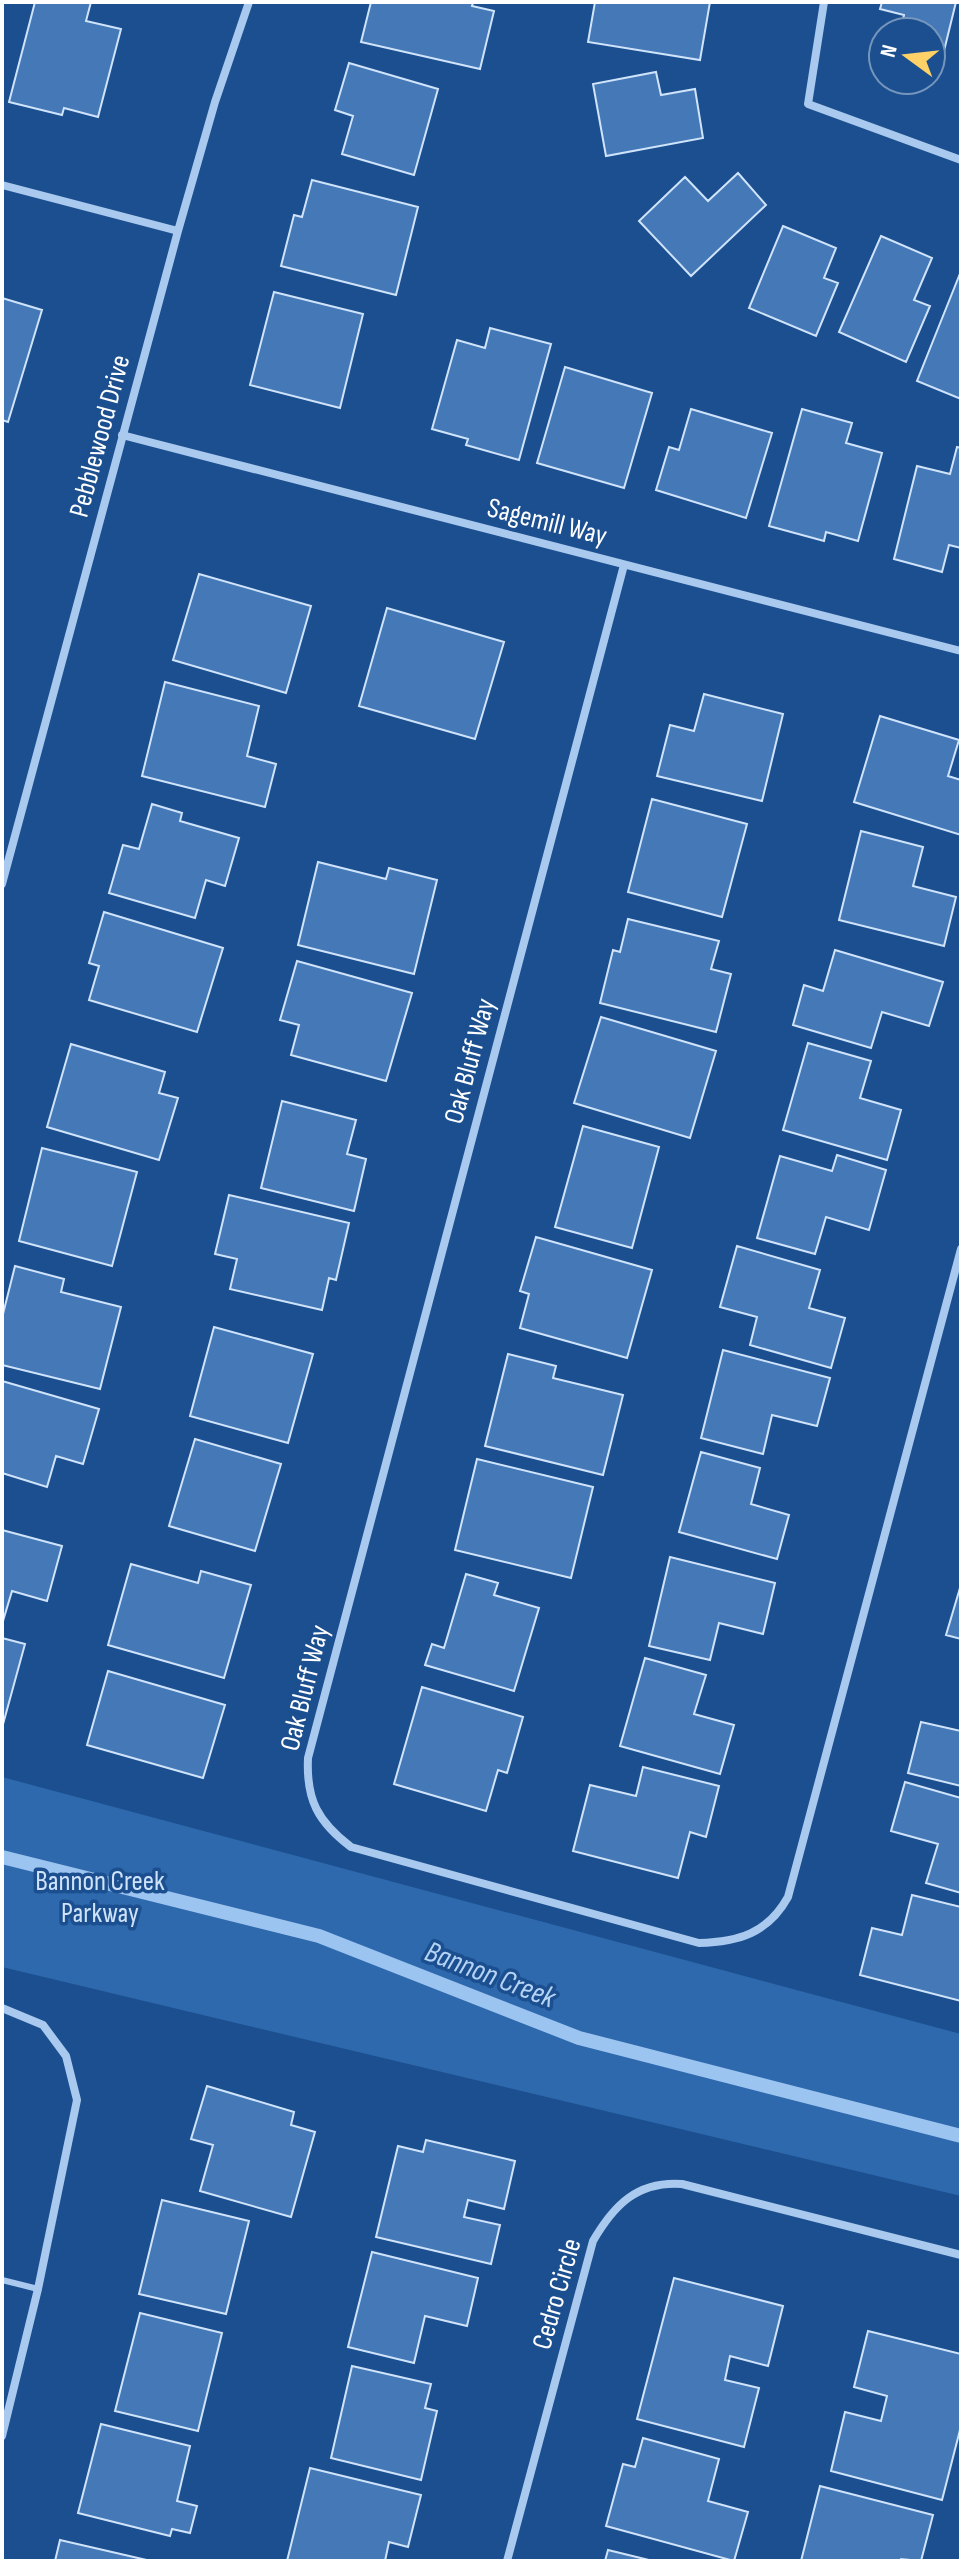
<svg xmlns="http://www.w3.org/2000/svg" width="963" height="2563" viewBox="0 0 963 2563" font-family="'Sofia Sans Condensed',sans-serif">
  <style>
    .green { fill: #2e69ad }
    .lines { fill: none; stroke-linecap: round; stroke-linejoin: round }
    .stream { stroke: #9cc4f0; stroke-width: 14 }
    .building { fill: #4478b7; stroke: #cfe3fa; stroke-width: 2 }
    .lane { stroke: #a9c9ee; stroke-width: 6 }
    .street { stroke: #a9c9ee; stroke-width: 8 }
    .labels { text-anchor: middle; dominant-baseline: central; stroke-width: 7; stroke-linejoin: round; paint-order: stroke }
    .street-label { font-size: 28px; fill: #fff; stroke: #1b4f8f }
    .park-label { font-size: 28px; fill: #cfe3fa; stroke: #1b4f8f }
    .water-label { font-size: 30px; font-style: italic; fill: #b5d3f5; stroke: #1b4f8f }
  </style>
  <rect width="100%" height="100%" fill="#1b4f8f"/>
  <path class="green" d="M2,1777l959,257v162l-959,-229z"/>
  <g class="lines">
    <path class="stream" d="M2,1857l317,79 260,102 382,98"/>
  </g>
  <path class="building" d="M35,2h56l-5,19 35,8 -23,88 -34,-9 -2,7 -53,-13z
    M371,2h102l-1,4 22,5 -14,58 -119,-27z
    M595,2h115l-10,58 -112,-18z
    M882,2h74l-15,61 -10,-2v-29h-31l4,-17 -24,-6z
    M349,63l89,26 -24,86 -72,-21 11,-38 -18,-6z
    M656,72l5,23 34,-6 8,49 -97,18 -13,-72z
    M738,173l28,32 -75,71 -52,-55 46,-44 23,24z
    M312,180l106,27 -22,88 -115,-29 13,-51 8,2z
    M783,226l53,22 -12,30 14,5 -22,53 -67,-28z
    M881,236l51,22 -18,42 16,6 -24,56 -67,-30z
    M961,271v128l-44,-18z
    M274,292l89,22 -23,94 -90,-23z
    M2,298l40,12 -34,112 -6,-2z
    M490,328l61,16 -32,116 -53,-15 2,-6 -36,-10 25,-89 28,8z
    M565,367l87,26 -28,95 -87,-25z
    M691,409l81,24 -26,85 -90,-28 13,-43 10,3z
    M802,409l50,14 -6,20 36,10 -24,88 -32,-9 -2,9 -55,-15z
    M957,447l4,1v100l-12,-3 -7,27 -48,-13 23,-93 33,8z
    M199,574l112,32 -25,87 -113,-33z
    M387,608l117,34 -29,97 -116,-33z
    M165,682l94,24 -12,50 29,8 -11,43 -123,-31z
    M704,694l79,20 -21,87 -105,-25 13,-51 24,6z
    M880,716l79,24 -11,36 13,4v55l-107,-33z
    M652,799l95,25 -25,93 -94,-25z
    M152,804l30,9 -2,8 59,17 -14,48 -19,-6 -11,38 -86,-25 14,-48 16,4z
    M861,831l62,16 -10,39 43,11 -12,49 -105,-26z
    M318,862l68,17 3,-11 48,12 -23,94 -116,-29z
    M104,912l119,36 -26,84 -108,-32 10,-34 -10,-3z
    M628,919l91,22 -8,28 20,5 -15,58 -116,-29 13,-53 7,2z
    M835,950l108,32 -14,44 -47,-14 -11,36 -78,-23 11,-40 19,6z
    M297,961l115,32 -26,88 -95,-26 8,-30 -19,-5z
    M601,1017l115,34 -26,87 -116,-35z
    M808,1043l63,18 -11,37 41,12 -14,50 -104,-30z
    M71,1044l94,28 -6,21 19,5 -19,62 -112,-33z
    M282,1101l74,19 -9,34 19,5 -12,52 -93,-23z
    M583,1126l76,21 -27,101 -77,-21z
    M42,1148l95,24 -25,94 -93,-25z
    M837,1155l49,15 -17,60 -43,-13 -11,37 -58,-16 23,-82 52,15z
    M229,1195l120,28 -13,57 -7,-2 -7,32 -92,-21 7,-30 -22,-5z
    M536,1237l116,33 -25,88 -107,-30 9,-34 -9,-3z
    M737,1246l83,24 -11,38 36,10 -14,50 -81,-23 7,-28 -37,-10z
    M15,1266l49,13 -3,13 60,15 -21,82 -98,-24v-47z
    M214,1327l99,27 -25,89 -98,-27z
    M723,1350l107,28 -13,48 -45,-11 -9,39 -62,-16z
    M508,1354l48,12 -3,12 70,17 -20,80 -118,-29z
    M2,1381l97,28 -16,55 -27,-8 -9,31 -45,-14z
    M195,1439l86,25 -26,87 -86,-25z
    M701,1452l59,16 -9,36 38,11 -12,44 -98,-27z
    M477,1459l116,28 -22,91 -116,-28z
    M2,1530l60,16 -15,55 -35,-10 -9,30z
    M670,1557l105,26 -12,51 -44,-11 -9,37 -61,-14z
    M131,1564l67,19 3,-12 50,14 -27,93 -116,-33z
    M466,1574l32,9 -4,12 45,13 -25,83 -89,-26 7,-21 12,4z
    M960,1588l1,1v50l-15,-4z
    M2,1638l23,6 -23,84z
    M645,1658l61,17 -12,39 40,11 -14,49 -100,-28z
    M108,1671l117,34 -22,73 -116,-33z
    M422,1687l101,30 -16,56 -9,-3 -12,41 -92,-27z
    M921,1722l40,9v55l-53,-13z
    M643,1767l76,19 -13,51 -16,-5 -12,46 -105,-27 17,-66 46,11z
    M905,1782l56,16v95l-35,-10 12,-39 -47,-13z
    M912,1895l49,12v94l-101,-26 12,-47 30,7z
    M207,2086l87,26 -3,13 24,7 -24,85 -91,-26 13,-46 -22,-6z
    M426,2140l89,21 -11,48 -36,-9 -4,17 36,8 -9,39 -115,-27 22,-91 25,6z
    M162,2200l87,21 -23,93 -87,-20z
    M372,2252l106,26 -11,48 -42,-10 -11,47 -66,-16z
    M674,2278l109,28 -15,60 -38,-10 -5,24 34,8 -15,59 -107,-28z
    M140,2313l82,20 -24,98 -83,-20z
    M868,2331l93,23v72l-19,74 -111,-29 14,-59 36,9 6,-25 -33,-9z
    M352,2366l79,18 -6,24 12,3 -16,69 -90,-22z
    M101,2424l89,22 -13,55 20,5 -7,27 -18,-4 -2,7 -92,-23z
    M643,2438l76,21 -11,42 40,11 -14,49 -128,-35 17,-62 12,3z
    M310,2468l111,27 -13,52 -19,-5 -4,19h-98z
    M820,2486l113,29 -12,46 -20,-2 -1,2h-99z
    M60,2540l91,21h-96z
    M608,2550l45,11h-48z"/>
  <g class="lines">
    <path class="lane" d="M2,2280l36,9"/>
    <path class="street" d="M824,2l-16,102 153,56
      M2,185l176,46
      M122,435l839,216
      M624,565l-316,1193c-2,42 10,64 43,89l348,96c40,-1 69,-10 89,-46l173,-648
      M2,884l176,-653 37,-129 34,-100
      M2,2008l41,17 23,31 11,44 -39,189 -36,147
      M507,2561l86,-320c21,-36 44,-60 89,-57l279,71"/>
  </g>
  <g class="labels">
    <g class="street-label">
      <text transform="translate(100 436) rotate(-75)">Pebblewood Drive</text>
      <text transform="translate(547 522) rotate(14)">Sagemill Way</text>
      <text transform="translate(470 1061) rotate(-75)">Oak Bluff Way</text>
      <text transform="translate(305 1688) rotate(-76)">Oak Bluff Way</text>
      <text transform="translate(557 2294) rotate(-74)">Cedro Circle</text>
    </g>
    <g class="park-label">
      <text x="100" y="1881">Bannon Creek<tspan x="100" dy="32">Parkway</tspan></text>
    </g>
    <g class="water-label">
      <text transform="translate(490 1975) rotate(21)">Bannon Creek</text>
    </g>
  </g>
  <rect width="963" height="2563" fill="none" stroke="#ffffff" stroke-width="8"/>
  <g transform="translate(907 56) rotate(285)"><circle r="38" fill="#1b4f8f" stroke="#7695bc" stroke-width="2"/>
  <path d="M0-6L14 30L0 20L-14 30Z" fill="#ffd166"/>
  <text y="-12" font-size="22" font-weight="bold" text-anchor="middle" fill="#ffffff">N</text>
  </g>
</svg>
